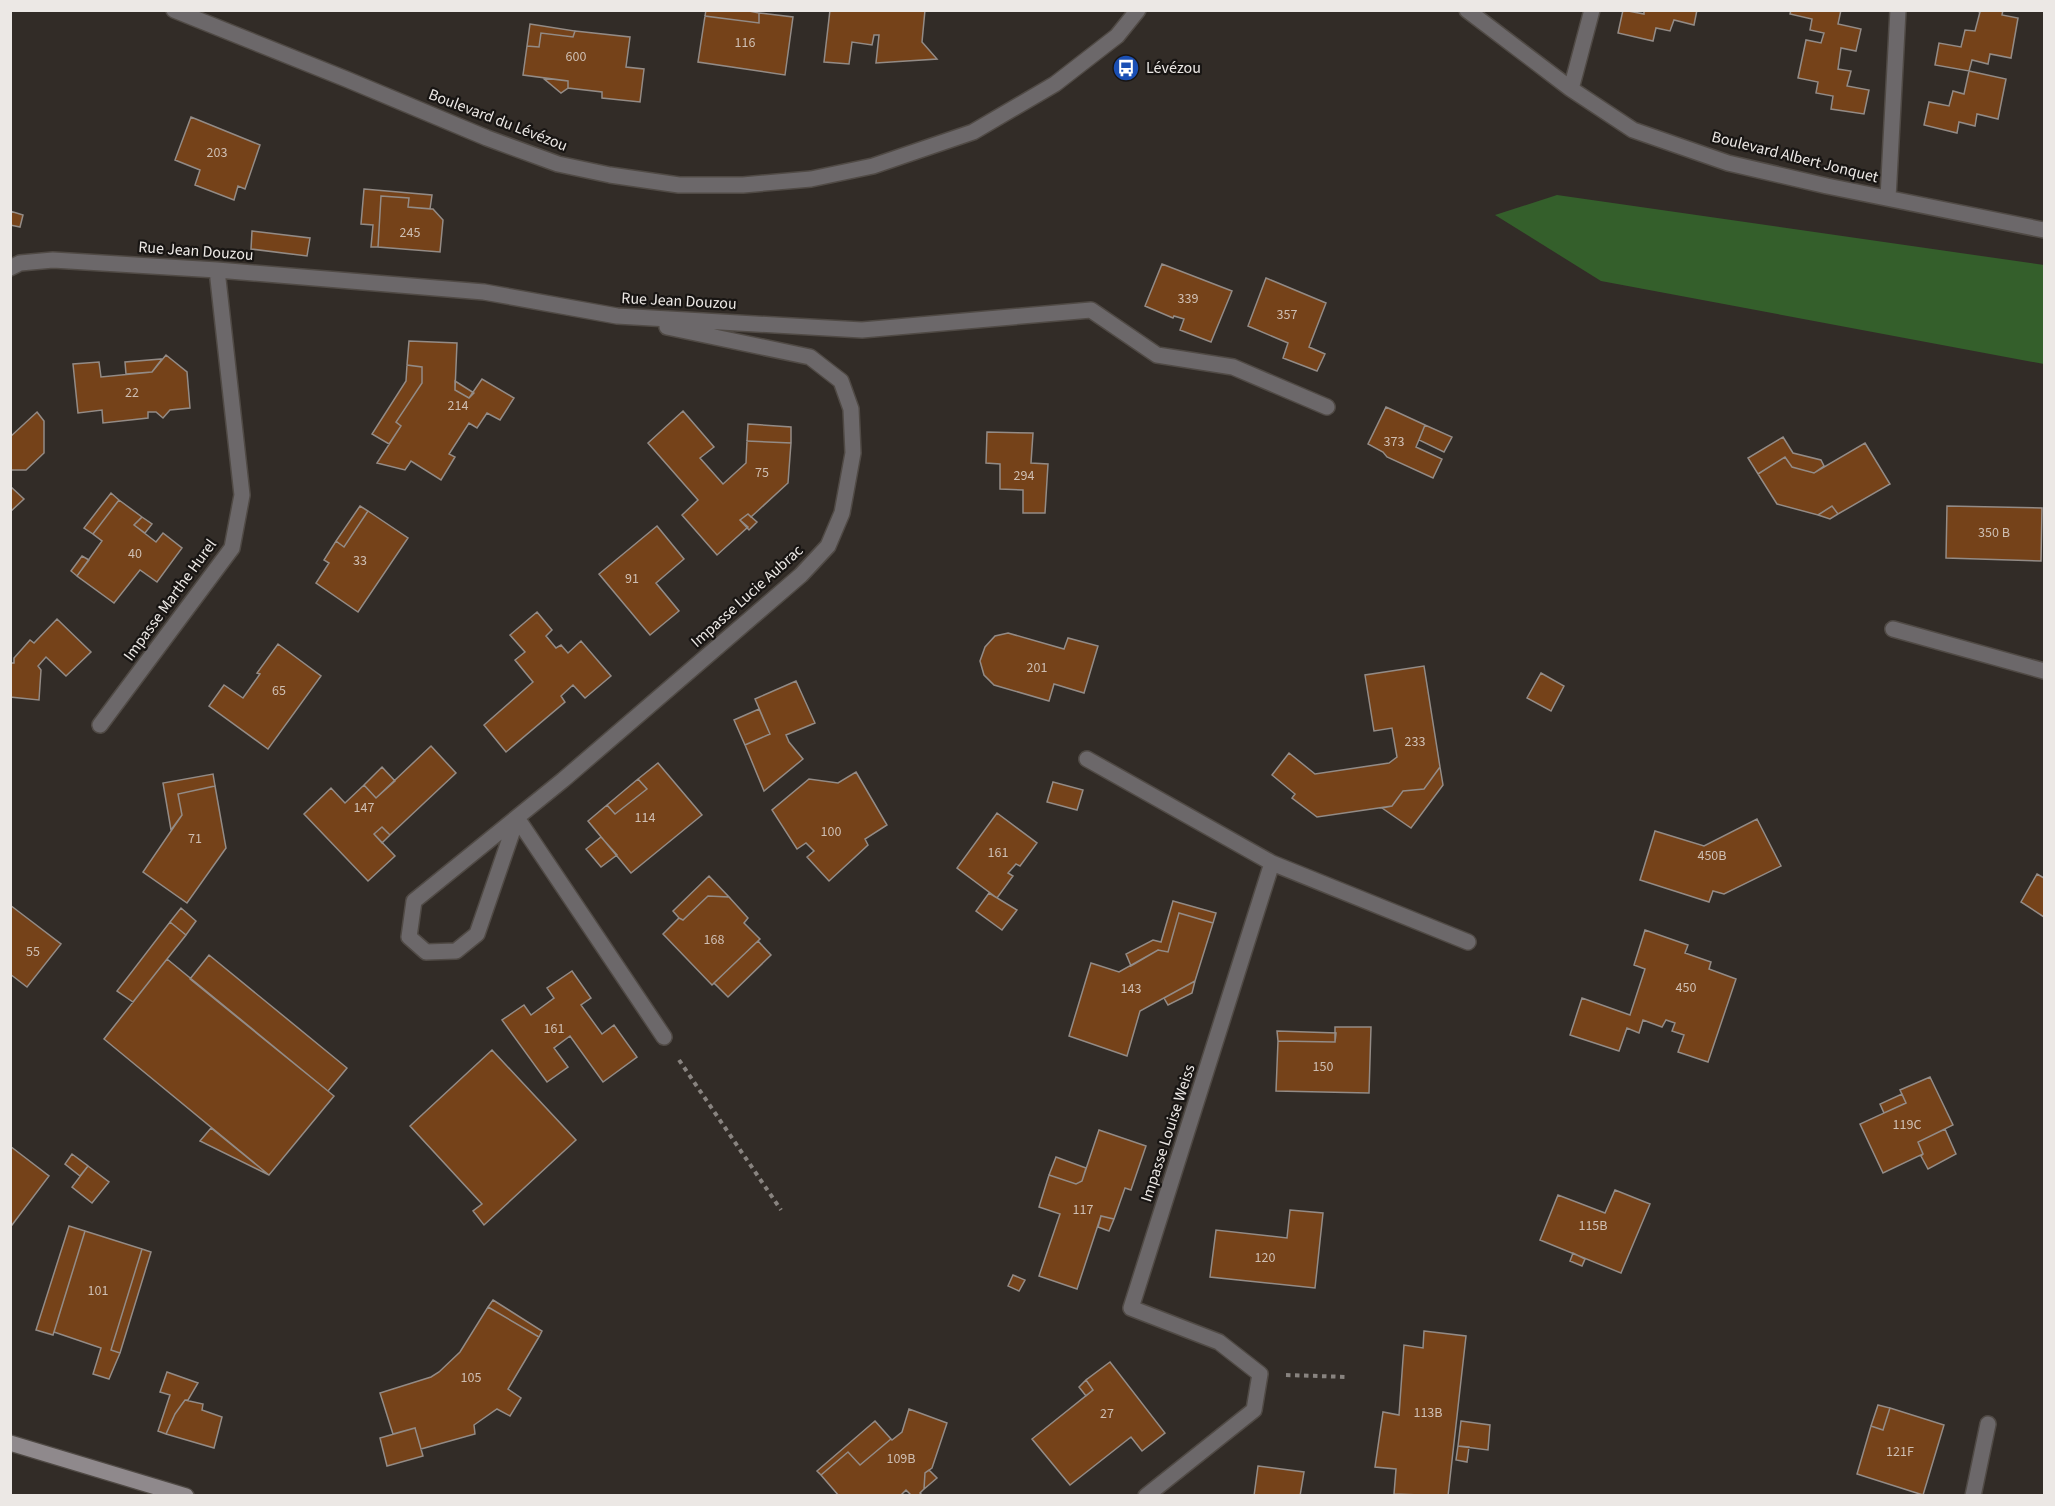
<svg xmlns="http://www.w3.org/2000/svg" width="2055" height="1506" viewBox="0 0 2055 1506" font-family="'Source Sans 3',sans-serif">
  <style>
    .green { fill: #345f2b }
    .building { fill: #754219; stroke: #938b86; stroke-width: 1.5 }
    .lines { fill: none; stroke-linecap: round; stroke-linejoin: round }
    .minor-casing { stroke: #504a45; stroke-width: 18 }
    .secondary-casing { stroke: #504a45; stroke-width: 18 }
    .path { stroke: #88837f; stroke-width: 4; stroke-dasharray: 4.5 4.5; stroke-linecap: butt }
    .minor { stroke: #6c686a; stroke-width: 15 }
    .secondary { stroke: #8f898c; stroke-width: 15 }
    .labels { text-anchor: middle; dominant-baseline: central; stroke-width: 4.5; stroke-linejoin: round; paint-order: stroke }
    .number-label { font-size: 14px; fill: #cebeb2 }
    .poi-label { font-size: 16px; fill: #ece8e5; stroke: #181513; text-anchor: start }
    .street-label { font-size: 16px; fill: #ece8e5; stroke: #181513 }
  </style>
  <rect width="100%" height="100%" fill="#322c27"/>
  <path class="green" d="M1557,195l487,70v99l-443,-83 -106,-66z"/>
  <path class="building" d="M706,10h38l15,3v10l-54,-7z
    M830,10h95l-3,32 15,17 -61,4 3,-28h-5l-2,10 -20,-3 -3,22 -25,-2z
    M1623,10l21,4v-4h53l-3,15 -20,-5 -4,11 -14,-3 -3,13 -35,-8z
    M1791,10h50l-3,14 23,5 -5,22 -15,-3 -3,21 13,2 -4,15 22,4 -5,24 -33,-5 2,-13 -17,-3 2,-11 -20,-4 8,-38 15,3 3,-10 -14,-3 2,-11 -22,-5z
    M1974,10h29l-1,5 16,3 -7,40 -21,-4 -2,10 -16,-4 -3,11 -34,-6 4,-22 22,4 4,-17 10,1 5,-19z
    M759,13l34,4 -8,58 -87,-13 7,-46 54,7z
    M530,24l45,7 -2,6 -32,-4 -2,14 -12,-1z
    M575,31l55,6 -4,30 18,2 -4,33 -38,-4v-6l-34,-4v-7l-45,-6 4,-29 12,1 2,-14 32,4z
    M1969,71l37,8 -8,40 -21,-5 -2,12 -16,-4 -2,11 -33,-8 5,-23 20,4 4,-15 11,3z
    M543,78l25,3v7l-7,5z
    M191,117l69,28 -15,44 -7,-3 -4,14 -39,-15 5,-15 -25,-10z
    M364,189l68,6 -2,14 -22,-2 1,-9 -28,-2 -3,51h-7l2,-22 -12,-1z
    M381,196l28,2 -1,9 25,2 10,11 -3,32 -62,-5z
    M10,211l13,4 -3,12 -10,-2z
    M252,231l58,7 -3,18 -56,-7z
    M1162,264l70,27 -21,51 -31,-12 4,-11 -10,-3 -1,2 -28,-12z
    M1266,278l60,25 -17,44 16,7 -8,17 -34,-13 5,-15 -40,-17z
    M409,341l48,2 -2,47 14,8 13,-19 32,19 -14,22 -13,-7 -10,15 -8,-5 -20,31 6,3 -14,23 -30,-19 -6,9 -28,-7 24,-37 -5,-4 26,-39v-16l-15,-2z
    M166,355l21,17 3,36 -20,2 -7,8 -7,-6h-8v6l-45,5 -1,-13 -24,3 -5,-49 26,-2 2,15 51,-5z
    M162,359l-10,13 -26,2 -1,-12z
    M407,365l15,2v16l-26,39 5,4 -12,18 -17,-10 34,-53z
    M455,381l19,12 -5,5 -14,-8z
    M1386,407l39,18 -9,22 26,12 -9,19 -46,-21 -4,-5 -15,-8z
    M683,411l31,36 -14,11 23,26 23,-21 1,-22 44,2 -3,40 -37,34 -3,-3 -8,6 8,7 -31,28 -35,-40 16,-15 -50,-57z
    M37,412l7,9v32l-18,17h-16v-33z
    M748,424l43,3v16l-44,-2z
    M1425,425l27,12 -8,15 -25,-12z
    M987,432l46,1 -2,30 17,1 -3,49h-22v-23l-23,-1v-25l-14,-1z
    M1783,437l10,16 28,7 3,6 -10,7 -22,-6 -7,-10 -27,17 -10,-16z
    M1865,443l25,41 -52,30 -6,-8 -14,9 -41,-11 -19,-30 27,-17 7,10 22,6z
    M10,486l14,13 -14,13z
    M111,493l8,7 -26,34 -9,-6z
    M119,500l23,17 -8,8 22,17 7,-9 19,15 -25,34 -17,-12 -26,33 -37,-27 25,-35 -9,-7z
    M360,506l8,5 -24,36 -8,-6z
    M1832,506l6,8 -8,5 -12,-4z
    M1947,506l95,2 -1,53 -95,-3z
    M368,511l40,27 -50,74 -42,-29 13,-20 -5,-3 12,-19 8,6z
    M748,514l9,8 -8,8 -9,-10z
    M142,517l10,7 -7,9 -11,-8z
    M657,526l27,33 -28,24 23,28 -29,24 -51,-61z
    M82,556l7,4 -12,16 -6,-5z
    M537,612l15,18 -6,6 10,12 5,-3 7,8 13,-12 30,35 -26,22 -12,-13 -12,11 4,6 -59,50 -22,-27 49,-43 -18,-22 10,-8 -15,-17z
    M57,619l34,33 -25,24 -20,-19 -8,9 3,4 -2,30 -29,-3v-34h4v-5l16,-18 4,3z
    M1008,633l56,16 4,-11 30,8 -14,47 -30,-9 -5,17 -55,-16 -10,-10 -4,-14 5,-14 10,-11z
    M278,644l43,32 -53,73 -59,-43 15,-21 19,13 17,-24 -3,-1z
    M1424,666l16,101 -16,22 -21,2 -11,15 -75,11 -25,-19 3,-4 -23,-19 17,-22 26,21 74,-11 8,-6 -5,-29 -18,3 -9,-56z
    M1541,673l23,13 -13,25 -24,-13z
    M796,681l19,42 -29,12 3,7 14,17 -39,32 -19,-46 25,-11 -15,-35z
    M759,709l11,25 -25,11 -11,-25z
    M431,746l25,27 -66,62 -8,-8 -8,7 21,22 -27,25 -64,-67 27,-26 14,15 19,-18 12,13z
    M658,763l44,52 -71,58 -43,-52 19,-16 8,9 32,-25 -9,-10z
    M382,767l13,14 -19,17 -12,-13z
    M1440,767l3,18 -32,43 -29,-20 10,-2 11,-15 21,-2z
    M856,772l31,53 -22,14 3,6 -39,36 -22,-24 7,-6 -8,-8 -9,6 -25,-39 37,-31 29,4z
    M213,774l2,12 -37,8 4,21 -11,15 -8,-47z
    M638,779l9,10 -32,25 -8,-9z
    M1053,782l30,8 -6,20 -30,-8z
    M215,786l11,62 -39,55 -44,-31 39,-57 -4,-21z
    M997,813l40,30 -17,23 -4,-2 -8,9 5,3 -16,22 -40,-30z
    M1757,819l24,47 -57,28 -11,-3 -4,11 -69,-22 15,-49 49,15z
    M382,827l8,8 -8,8 -8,-9z
    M601,837l16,18 -16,12 -15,-18z
    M2037,874l7,4v39l-23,-15z
    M709,876l20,21 -21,-1 -25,24 -4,-2 -6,-7z
    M989,893l28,17 -15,20 -26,-19z
    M708,896l21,1 19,21 -4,5 16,16 -48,46 -49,-51 16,-16 4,2z
    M1173,901l43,12 -3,10 -34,-10 -11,39 -10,-2 -27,16 -5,-12 27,-14 8,2z
    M10,905l51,39 -34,43 -17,-13z
    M181,908l15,13 -10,14 -16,-13z
    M1179,913l34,10 -18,58 -55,30 -13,45 -58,-20 22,-73 28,9 39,-22 10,2z
    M170,922l16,13 -53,67 -16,-11z
    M1645,930l43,15 -3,8 26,9 -2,7 27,10 -28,83 -30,-10 6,-17 -12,-4 3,-8 -9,-3 -4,7 -19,-7 -4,13 -12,-5 -8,23 -49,-16 12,-37 48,17 15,-46 -11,-4z
    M758,941l13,14 -43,42 -14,-14z
    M209,955l138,113 -19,23 -138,-112z
    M167,959l167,137 -65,79 -165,-136z
    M572,971l19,27 -10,7 21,29 12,-9 23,32 -34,25 -33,-46 -16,12 14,19 -21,15 -45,-62 22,-15 7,10 23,-17 -7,-10z
    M1195,981l-3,12 -24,12 -4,-7z
    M1335,1027h36l-2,66 -93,-2 2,-50 57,1z
    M1277,1031l59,2 -1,9 -57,-1z
    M492,1050l84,90 -92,85 -11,-14 9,-7 -72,-78z
    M1930,1077l23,48 -35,17 5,12 -40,19 -23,-49 46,-21 -6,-13z
    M1902,1094l4,9 -22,10 -4,-9z
    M211,1128l58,47 -69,-34z
    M1945,1129l11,25 -28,15 -7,-13 2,-2 -5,-12z
    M1099,1130l47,16 -15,44 -6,-2 -11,31 -13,-3 -24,73 -38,-13 21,-62 -21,-7 10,-32 27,9 6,-3z
    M10,1146l39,30 -37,49 -2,-1z
    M72,1154l16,12 -8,10 -15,-12z
    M1056,1157l30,11 -4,13 -6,3 -27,-9z
    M88,1166l21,16 -17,21 -20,-16z
    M1615,1190l35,14 -29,69 -81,-33 18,-45 47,18z
    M1290,1210l33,3 -8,75 -105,-11 6,-47 71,8z
    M1101,1216l13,3 -5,12 -11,-4z
    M69,1226l16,5 -32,104 -17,-5z
    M85,1231l57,18 -31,101 9,3 -11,26 -16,-5 8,-26 -47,-16z
    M142,1249l9,3 -31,101 -9,-3z
    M1573,1253l12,6 -3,7 -12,-5z
    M1013,1275l12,5 -6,11 -11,-5z
    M493,1300l49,31 -3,6 -51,-30z
    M488,1307l51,30 -31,52 13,9 -11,18 -13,-7 -23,16 1,9 -54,15 -6,-21 -22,6 -13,-41 51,-16 8,-5 21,-20z
    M1424,1331l42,5 -18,160 -54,-2 2,-25 -21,-2 8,-55 16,3 5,-70 19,3z
    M1110,1362l55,71 -23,18 -11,-14 -61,48 -38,-46 61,-49 -7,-10z
    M167,1372l31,11 -10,17h-3l-10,14 -9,20 -8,-3 12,-36 -10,-3z
    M1086,1380l7,10 -7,6 -7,-9z
    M185,1400l18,4 -1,6 20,7 -8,31 -48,-14 9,-20z
    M1878,1405l12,3 -7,22 -12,-4z
    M1890,1408l54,17 -21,70 -66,-21 14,-48 12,4z
    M909,1409l38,14 -15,45 -7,5 -1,16 -4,4 3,3h-11l-6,-6 -6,6h-61l-18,-21 27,-23 12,13 31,-26 1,1 10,-8z
    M875,1421l16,18 -31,26 -12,-13 -27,23 -4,-4z
    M1461,1421l29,4 -2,25 -30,-4z
    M415,1428l8,28 -36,10 -7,-28z
    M1458,1446l11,1 -2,15 -11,-2z
    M1258,1466l46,6 -4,24h-46z
    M929,1470l8,8 -13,11 1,-16z"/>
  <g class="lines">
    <defs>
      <path id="minor" d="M174,10l172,69 141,59 71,26 52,11 69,10h64l68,-6 62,-13 100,-34 82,-48 62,-48 21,-26
        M1467,10l104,79 62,41 95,33 99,23 217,44
        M1571,89l21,-79
        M1888,198l10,-188
        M10,268l10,-5 33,-3 164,10 267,22 133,24 245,14 229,-20 66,45 76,12 94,40
        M1893,629l151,42
        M100,725l132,-177 10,-53 -25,-225
        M1087,759l185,104
        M517,818l-40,116 -21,17 -30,1 -17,-15 5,-36 149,-121 238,-205 27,-29 14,-33 11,-60 -2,-44 -10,-28 -31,-24 -143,-30
        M517,818l147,219
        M1146,1496l108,-86 6,-36 -41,-32 -88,-34 141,-445 196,79
        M1973,1496l15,-72"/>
      <path id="secondary" d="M10,1443l176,53"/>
    </defs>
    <use href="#minor" class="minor-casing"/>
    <use href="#secondary" class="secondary-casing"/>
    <path class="path" d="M679,1060l102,150
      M1286,1375l62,2"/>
    <use href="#minor" class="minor"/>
    <use href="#secondary" class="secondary"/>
  </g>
  <defs>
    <symbol id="bus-disc" viewBox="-11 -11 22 22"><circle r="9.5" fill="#1a4fb4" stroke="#181513"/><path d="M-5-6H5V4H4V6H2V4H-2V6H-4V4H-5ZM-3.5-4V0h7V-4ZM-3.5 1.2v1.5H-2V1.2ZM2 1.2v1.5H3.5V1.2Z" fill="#fff"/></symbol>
  </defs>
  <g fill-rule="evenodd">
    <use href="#bus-disc" x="1111" y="53" width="30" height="30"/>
  </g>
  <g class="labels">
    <g class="number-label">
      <text x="745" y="43">116</text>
      <text x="576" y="57">600</text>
      <text x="217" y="153">203</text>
      <text x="410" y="233">245</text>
      <text x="1188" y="299">339</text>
      <text x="1287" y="315">357</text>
      <text x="132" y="393">22</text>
      <text x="458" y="406">214</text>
      <text x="1394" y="442">373</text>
      <text x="762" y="473">75</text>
      <text x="1024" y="476">294</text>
      <text x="1994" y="533">350 B</text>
      <text x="135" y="554">40</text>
      <text x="360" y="561">33</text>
      <text x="632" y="579">91</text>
      <text x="1037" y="668">201</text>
      <text x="279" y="691">65</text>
      <text x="1415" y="742">233</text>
      <text x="364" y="808">147</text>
      <text x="645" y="818">114</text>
      <text x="831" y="832">100</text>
      <text x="195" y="839">71</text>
      <text x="998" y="853">161</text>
      <text x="1712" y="856">450B</text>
      <text x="714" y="940">168</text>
      <text x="33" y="952">55</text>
      <text x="1686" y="988">450</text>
      <text x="1131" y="989">143</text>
      <text x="554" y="1029">161</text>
      <text x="1323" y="1067">150</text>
      <text x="1907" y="1125">119C</text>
      <text x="1083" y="1210">117</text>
      <text x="1593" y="1226">115B</text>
      <text x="1265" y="1258">120</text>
      <text x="98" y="1291">101</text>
      <text x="471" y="1378">105</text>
      <text x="1428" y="1413">113B</text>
      <text x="1107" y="1414">27</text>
      <text x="1900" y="1452">121F</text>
      <text x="901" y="1459">109B</text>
    </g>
    <g class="poi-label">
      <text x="1146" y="68">Lévézou</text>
    </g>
    <g class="street-label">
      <text transform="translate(498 120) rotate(21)">Boulevard du Lévézou</text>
      <text transform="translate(1795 157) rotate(14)">Boulevard Albert Jonquet</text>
      <text transform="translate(196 251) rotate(4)">Rue Jean Douzou</text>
      <text transform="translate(679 301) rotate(3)">Rue Jean Douzou</text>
      <text transform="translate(747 596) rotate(-42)">Impasse Lucie Aubrac</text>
      <text transform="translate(170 600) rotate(-54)">Impasse Marthe Hurel</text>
      <text transform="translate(1168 1133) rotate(-72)">Impasse Louise Weiss</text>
    </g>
  </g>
  <rect width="2055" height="1506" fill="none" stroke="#ece8e5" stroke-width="24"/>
</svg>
